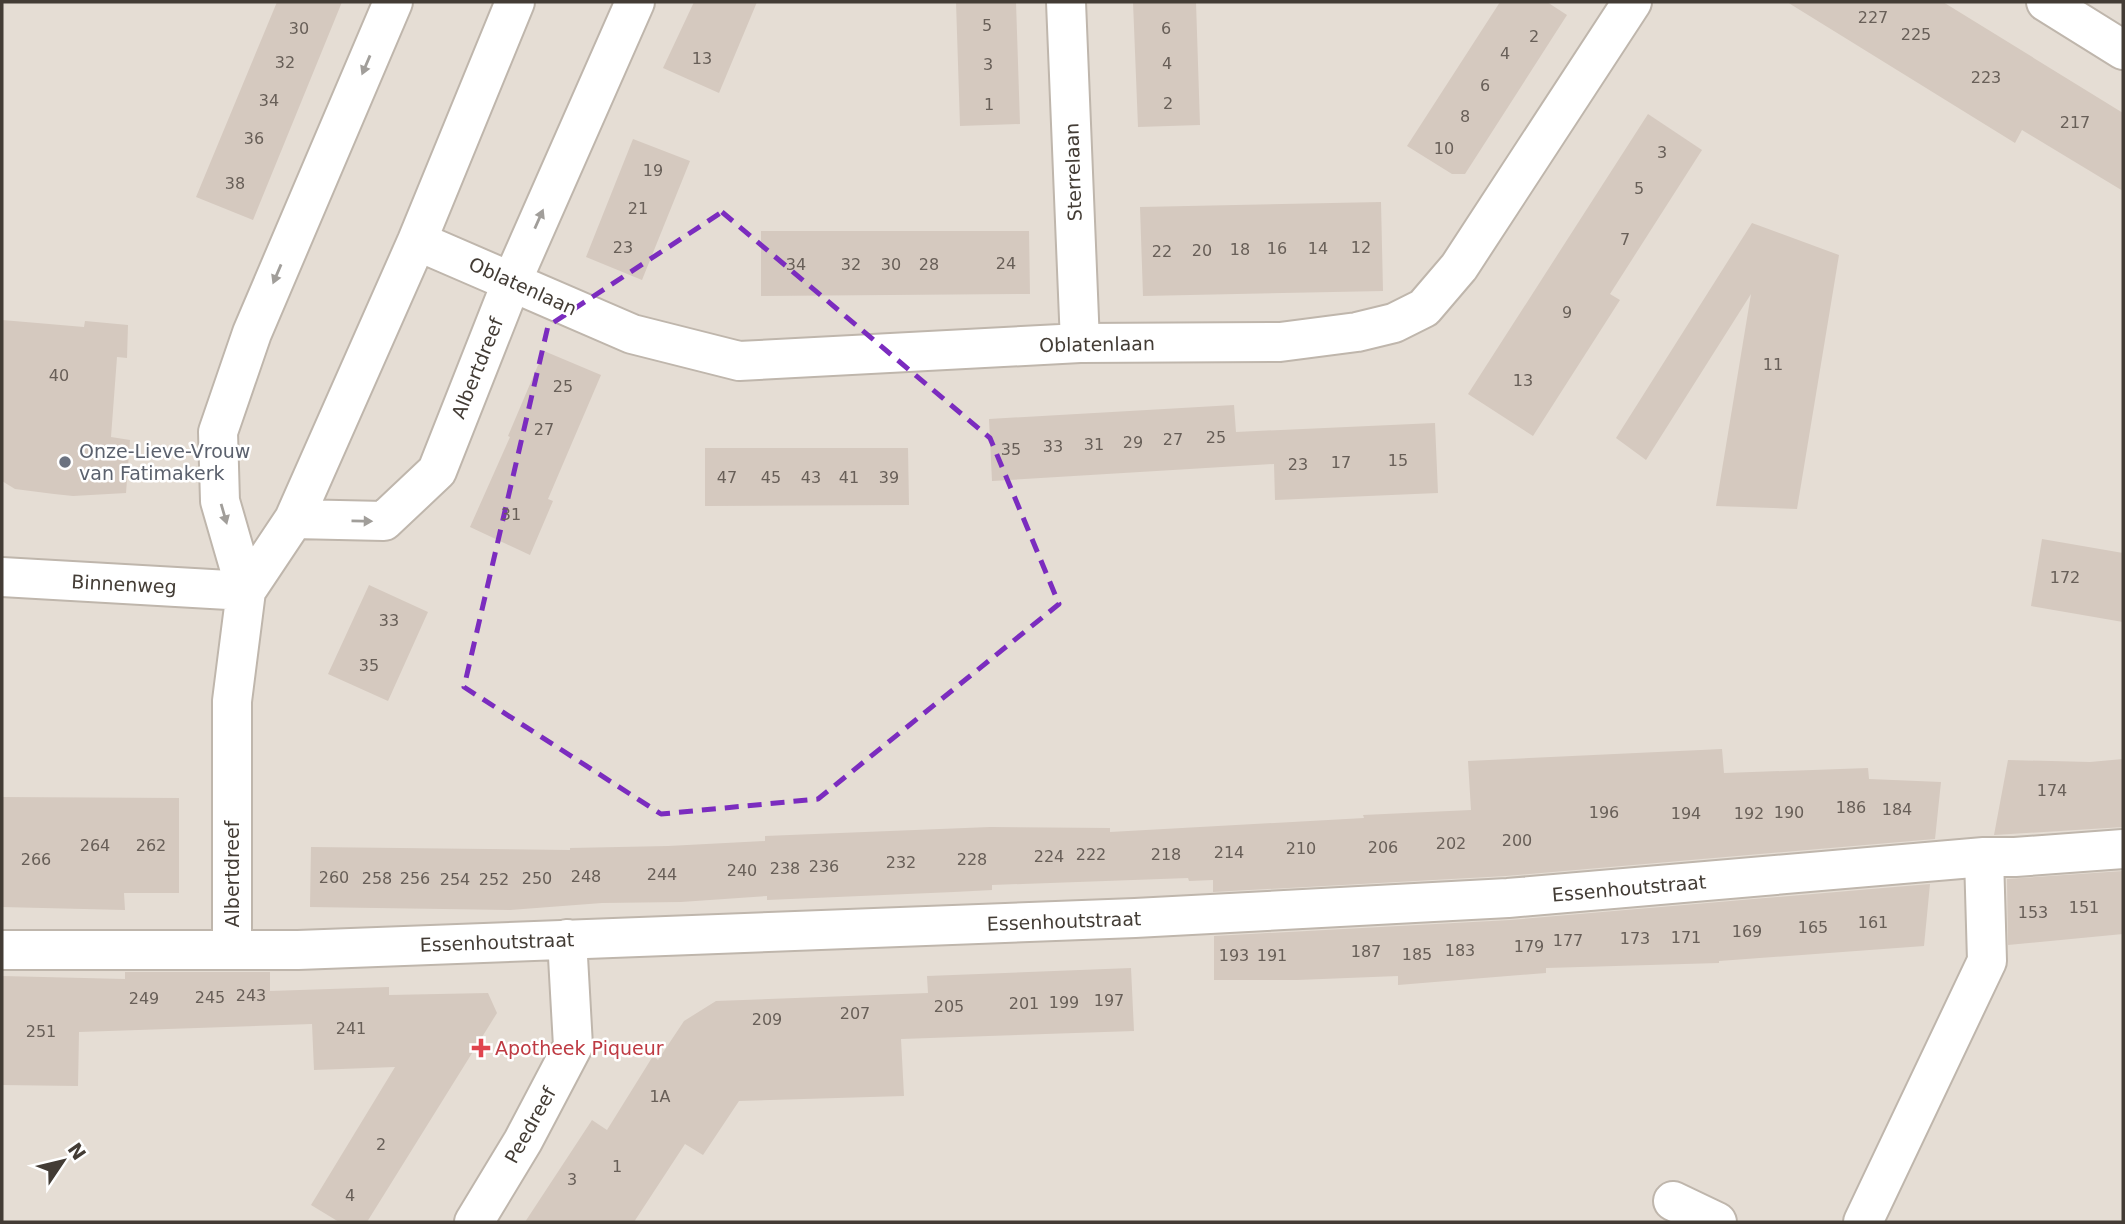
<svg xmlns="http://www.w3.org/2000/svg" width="2125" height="1224" viewBox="0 0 2125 1224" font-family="'DejaVu Sans',sans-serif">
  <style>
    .residential { fill: #e5ddd4 }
    .building { fill: #d5c9bf }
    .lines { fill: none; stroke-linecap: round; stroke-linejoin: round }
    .minor-casing { stroke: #bfb6ac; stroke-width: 42 }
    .minor { stroke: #fff; stroke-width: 38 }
    .oneway { fill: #a19e9a }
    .marked { fill: none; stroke: #7b2cbf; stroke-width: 5; stroke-dasharray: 14 9; stroke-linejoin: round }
    .worship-dot { fill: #6b7280; stroke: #fff; stroke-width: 2.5 }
    .health-dot { fill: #e0444e; stroke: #fff; stroke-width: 2.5 }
    .labels { text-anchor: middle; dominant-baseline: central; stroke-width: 5; stroke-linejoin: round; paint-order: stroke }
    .number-label { font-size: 16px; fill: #685f58 }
    .street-label { font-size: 19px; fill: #433c35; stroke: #fff }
    .worship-label { font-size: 19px; fill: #5b616d; stroke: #fff; text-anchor: start }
    .health-label { font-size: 19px; fill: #be3a42; stroke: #fff; text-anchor: start }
  </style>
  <rect width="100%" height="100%" fill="#f1ece5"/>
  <path class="residential" d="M2,2h2121v1220h-2121z"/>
  <path class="building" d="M277,2h65l-89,218 -57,-23z
    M694,2h63l-38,91 -56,-25z
    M956,2h60l4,122 -60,2z
    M1133,2h63l4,123 -62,2z
    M1500,2h47l20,13 -102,159h-13l-45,-28z
    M1787,2h156l180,111v78l-101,-61 -7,13z
    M1648,114l54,36 -92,144 10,6 -87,136 -65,-42z
    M633,139l57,22 -48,119 -56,-23z
    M1381,202l2,89 -240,5 -3,-89z
    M1752,223l87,32 -42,254 -81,-3 35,-212 -105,166 -30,-22z
    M761,231h268l1,63 -269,2z
    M2,320l82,7 1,-6 43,4 -1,33 -10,-1 -6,80 19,3 -4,53 -53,3 -19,-2 -39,-5 -13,-8z
    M544,351l57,24 -53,124 5,2 -23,54 -60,-28 40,-90 -2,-1z
    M1234,405l2,27 199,-9 3,70 -163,7 -1,-36 -282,17 -3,-62z
    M705,448h203l1,57 -204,1z
    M2042,539l81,14v69l-92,-16z
    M369,585l59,27 -40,89 -60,-27z
    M1722,749l2,24 144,-5 1,11 72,3 -6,57 -429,37 -293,16v-12l-24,1 -1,-3 -196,7v5l-38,2 -187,8v-4l-86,6 -79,1 -92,7 -200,-3 1,-60 259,3v-2l98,-2 97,-5v-5l225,-9 120,1v4l254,-14 -1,-3 108,-5 -3,-49z
    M2123,759v68l-129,8 14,-75 82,2z
    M2,797l177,1v95h-55l1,17 -123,-3z
    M2123,871v63l-115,11 -1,-66z
    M1930,884l-6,62 -205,15v2l-173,5v5l-148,12v-9l-101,4h-83v-44l296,-16z
    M1131,968l3,63 -233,8 3,57 -165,5 -36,54 -18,-11 -51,78h-109l67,-102 15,10 46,-74 5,4 26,-39 32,-20 212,-8 -1,-17z
    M125,972h145v19l119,-4v8l99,-2 9,20 -130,209h-28l-28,-17 84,-138 -81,3 -2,-46 -233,8 -1,54 -76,-1v-109l123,3z"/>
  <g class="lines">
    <defs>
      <path id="minor" d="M1066,2l14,341
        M2046,2l77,48
        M417,241l215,93 107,27 341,-18 200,-1 77,-10 37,-9 30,-15 35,-41 173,-265
        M294,519l90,2 53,-50 75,-190 123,-279
        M2,577l244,14
        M246,591l48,-72 123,-278 98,-239
        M232,948v-247l14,-110 -26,-90 -2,-69 34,-99 141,-331
        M2,950h296l837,-32 373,-20 476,-41h31l108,-8
        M1673,1201l44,21
        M474,1222l49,-81 50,-95 -6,-107
        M1863,1222l124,-261 -3,-104"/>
    </defs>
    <use href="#minor" class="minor-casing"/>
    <use href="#minor" class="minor"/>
  </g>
  <defs><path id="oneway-solid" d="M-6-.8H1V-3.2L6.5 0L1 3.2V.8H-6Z" transform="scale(1.75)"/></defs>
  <g class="oneway">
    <use href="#oneway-solid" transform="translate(366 65) rotate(113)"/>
    <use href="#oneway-solid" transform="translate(539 219) rotate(-66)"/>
    <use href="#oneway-solid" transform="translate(277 274) rotate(113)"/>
    <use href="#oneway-solid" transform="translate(224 514) rotate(74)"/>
    <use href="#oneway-solid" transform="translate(362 521) rotate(1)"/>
  </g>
  <path class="marked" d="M722,212l268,226 69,166 -241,195 -157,15 -197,-127 84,-361z"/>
  <circle class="worship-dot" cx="65" cy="462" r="7"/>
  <path class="health-dot" d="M477.5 1037.5h7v7h7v7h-7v7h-7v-7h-7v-7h7z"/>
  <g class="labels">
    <g class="number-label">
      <text x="1873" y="17">227</text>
      <text x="987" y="25">5</text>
      <text x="299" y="28">30</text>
      <text x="1166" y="28">6</text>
      <text x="1916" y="34">225</text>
      <text x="1534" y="36">2</text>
      <text x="1505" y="53">4</text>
      <text x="702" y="58">13</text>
      <text x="285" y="62">32</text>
      <text x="1167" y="63">4</text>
      <text x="988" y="64">3</text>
      <text x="1986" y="77">223</text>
      <text x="1485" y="85">6</text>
      <text x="269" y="100">34</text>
      <text x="1168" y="103">2</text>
      <text x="989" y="104">1</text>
      <text x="1465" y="116">8</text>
      <text x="2075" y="122">217</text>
      <text x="254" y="138">36</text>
      <text x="1444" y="148">10</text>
      <text x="1662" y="152">3</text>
      <text x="653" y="170">19</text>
      <text x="235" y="183">38</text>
      <text x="1639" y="188">5</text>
      <text x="638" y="208">21</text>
      <text x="1625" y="239">7</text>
      <text x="623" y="247">23</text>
      <text x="1361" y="247">12</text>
      <text x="1277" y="248">16</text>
      <text x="1318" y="248">14</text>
      <text x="1240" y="249">18</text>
      <text x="1202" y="250">20</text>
      <text x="1162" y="251">22</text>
      <text x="1006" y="263">24</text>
      <text x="796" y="264">34</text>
      <text x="851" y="264">32</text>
      <text x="891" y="264">30</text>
      <text x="929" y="264">28</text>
      <text x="1567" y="312">9</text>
      <text x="1773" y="364">11</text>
      <text x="59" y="375">40</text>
      <text x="1523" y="380">13</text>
      <text x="563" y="386">25</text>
      <text x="544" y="429">27</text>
      <text x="1216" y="437">25</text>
      <text x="1173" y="439">27</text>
      <text x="1133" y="442">29</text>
      <text x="1094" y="444">31</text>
      <text x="1053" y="446">33</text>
      <text x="1011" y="449">35</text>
      <text x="1398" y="460">15</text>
      <text x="1341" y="462">17</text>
      <text x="1298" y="464">23</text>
      <text x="727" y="477">47</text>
      <text x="771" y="477">45</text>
      <text x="811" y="477">43</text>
      <text x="849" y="477">41</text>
      <text x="889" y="477">39</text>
      <text x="511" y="514">31</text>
      <text x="2065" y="577">172</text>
      <text x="389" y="620">33</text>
      <text x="369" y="665">35</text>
      <text x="2052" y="790">174</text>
      <text x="1851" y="807">186</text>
      <text x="1897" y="809">184</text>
      <text x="1604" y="812">196</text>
      <text x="1789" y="812">190</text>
      <text x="1686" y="813">194</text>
      <text x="1749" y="813">192</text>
      <text x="1517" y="840">200</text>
      <text x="1451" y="843">202</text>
      <text x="95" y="845">264</text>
      <text x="151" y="845">262</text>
      <text x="1383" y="847">206</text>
      <text x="1301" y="848">210</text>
      <text x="1229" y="852">214</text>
      <text x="1091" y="854">222</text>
      <text x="1166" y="854">218</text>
      <text x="1049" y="856">224</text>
      <text x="36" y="859">266</text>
      <text x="972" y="859">228</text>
      <text x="901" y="862">232</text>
      <text x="824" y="866">236</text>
      <text x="785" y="868">238</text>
      <text x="742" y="870">240</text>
      <text x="662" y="874">244</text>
      <text x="586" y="876">248</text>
      <text x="334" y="877">260</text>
      <text x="377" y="878">258</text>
      <text x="415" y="878">256</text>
      <text x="537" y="878">250</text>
      <text x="455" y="879">254</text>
      <text x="494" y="879">252</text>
      <text x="2084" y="907">151</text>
      <text x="2033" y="912">153</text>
      <text x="1873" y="922">161</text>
      <text x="1813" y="927">165</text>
      <text x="1747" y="931">169</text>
      <text x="1686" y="937">171</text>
      <text x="1635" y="938">173</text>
      <text x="1568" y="940">177</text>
      <text x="1529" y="946">179</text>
      <text x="1460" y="950">183</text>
      <text x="1366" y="951">187</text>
      <text x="1417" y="954">185</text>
      <text x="1234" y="955">193</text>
      <text x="1272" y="955">191</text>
      <text x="251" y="995">243</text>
      <text x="210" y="997">245</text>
      <text x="144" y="998">249</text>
      <text x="1109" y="1000">197</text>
      <text x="1064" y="1002">199</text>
      <text x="1024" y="1003">201</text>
      <text x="949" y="1006">205</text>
      <text x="855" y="1013">207</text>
      <text x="767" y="1019">209</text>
      <text x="351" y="1028">241</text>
      <text x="41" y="1031">251</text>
      <text x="660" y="1096">1A</text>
      <text x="381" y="1144">2</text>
      <text x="617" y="1166">1</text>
      <text x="572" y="1179">3</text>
      <text x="350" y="1195">4</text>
    </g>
    <g class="street-label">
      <text transform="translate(1073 172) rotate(-92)">Sterrelaan</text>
      <text transform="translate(523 286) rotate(24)">Oblatenlaan</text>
      <text transform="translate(1097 344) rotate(-1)">Oblatenlaan</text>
      <text transform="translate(477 368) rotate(-68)">Albertdreef</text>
      <text transform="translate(124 584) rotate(3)">Binnenweg</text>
      <text transform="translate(232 874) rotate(-90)">Albertdreef</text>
      <text transform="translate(1629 888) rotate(-5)">Essenhoutstraat</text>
      <text transform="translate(1064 921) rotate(-2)">Essenhoutstraat</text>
      <text transform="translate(497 942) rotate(-2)">Essenhoutstraat</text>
      <text transform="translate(530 1125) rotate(-61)">Peedreef</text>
    </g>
    <g class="worship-label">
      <text x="79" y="451">Onze-Lieve-Vrouw<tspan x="79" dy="22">van Fatimakerk</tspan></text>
    </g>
    <g class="health-label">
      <text x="495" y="1048">Apotheek Piqueur</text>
    </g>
  </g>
  <rect width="2125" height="1224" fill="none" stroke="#433c35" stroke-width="7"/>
  <g transform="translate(63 1161) rotate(55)" stroke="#ffffff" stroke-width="5" paint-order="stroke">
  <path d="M0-5L12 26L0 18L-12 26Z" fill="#433c35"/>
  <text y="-10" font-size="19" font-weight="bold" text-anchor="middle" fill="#433c35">N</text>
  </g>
</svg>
